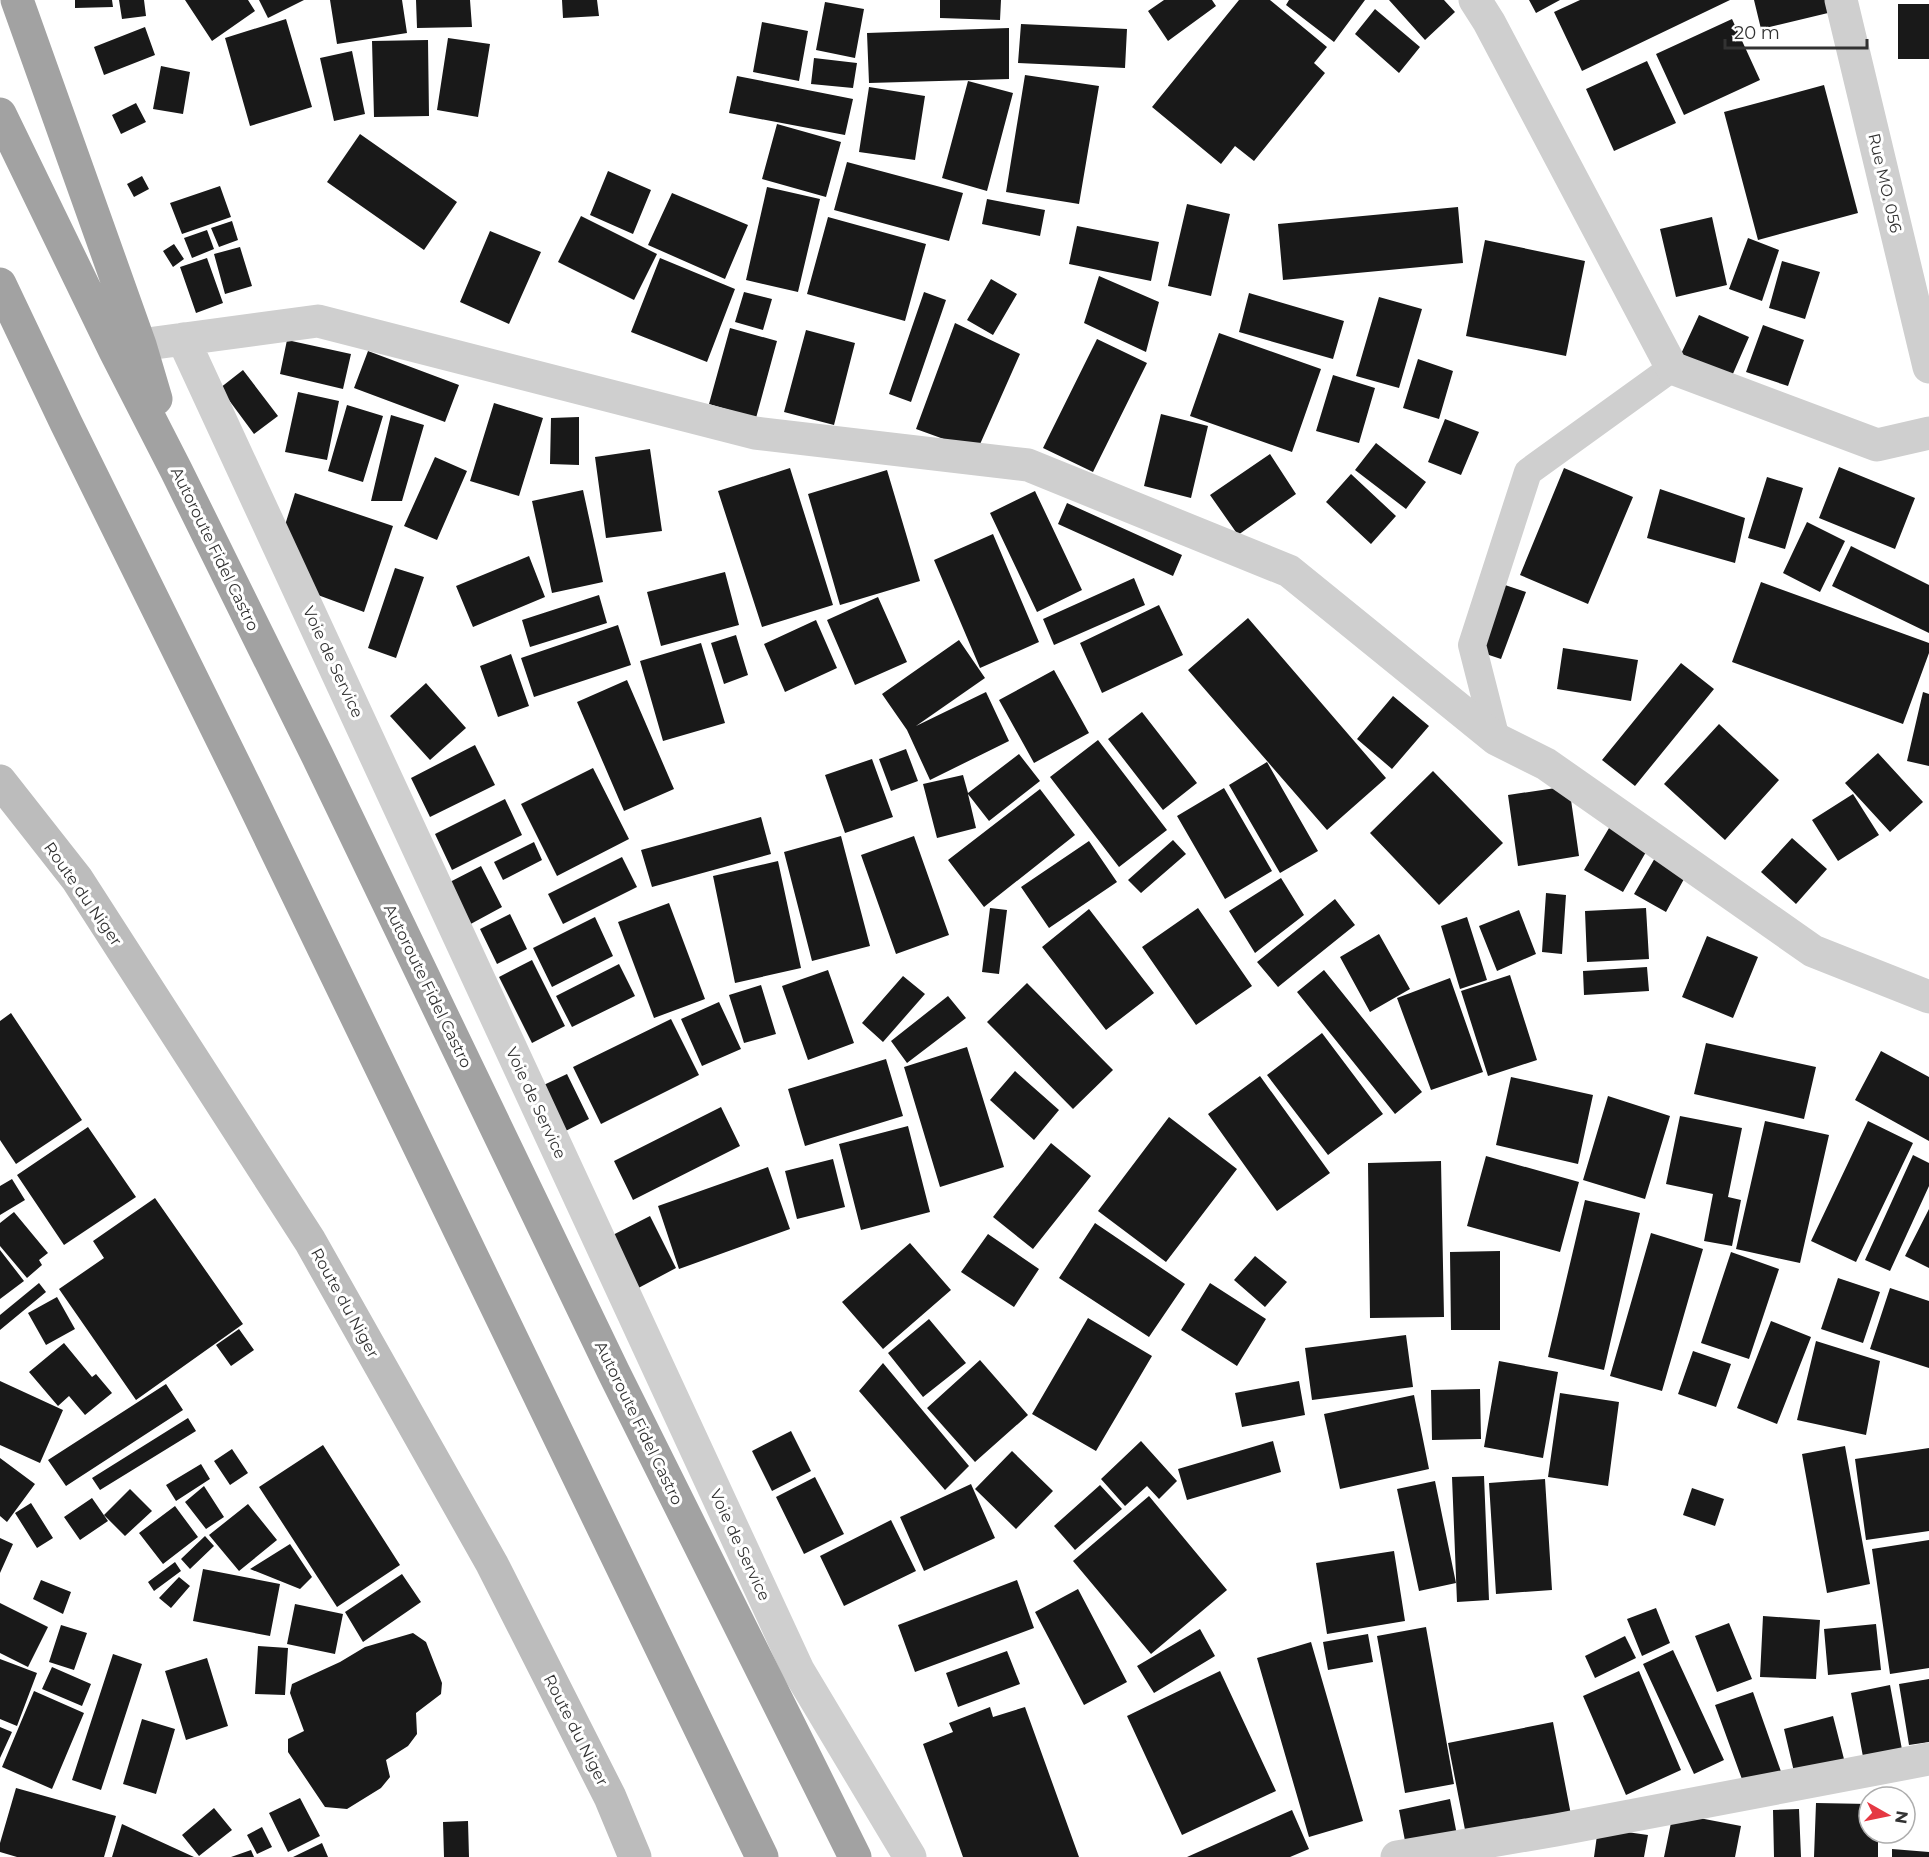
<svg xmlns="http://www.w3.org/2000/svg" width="1929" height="1857" viewBox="0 0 1929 1857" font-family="Montserrat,sans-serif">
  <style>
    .building { fill: #191919 }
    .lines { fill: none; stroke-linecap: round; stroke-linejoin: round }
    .service { stroke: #cfcfcf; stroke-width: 28 }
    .minor { stroke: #cfcfcf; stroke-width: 33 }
    .tertiary { stroke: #cfcfcf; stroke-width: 33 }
    .secondary { stroke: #bcbcbc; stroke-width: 33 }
    .trunk { stroke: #a2a2a2; stroke-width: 33 }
    .labels { text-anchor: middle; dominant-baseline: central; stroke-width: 6; stroke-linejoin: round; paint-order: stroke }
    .street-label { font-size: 16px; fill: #323232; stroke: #fff }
  </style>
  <rect width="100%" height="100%" fill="#fff"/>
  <path class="building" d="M75,0h37l1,7 -38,1z
    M119,0h25l2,16 -24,3z
    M185,0h63l7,11 -43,30z
    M259,0h45l-36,18z
    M330,0h72l5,33 -70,11z
    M416,0h54l2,27 -55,1z
    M562,0h35l2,16 -36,2z
    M940,0h61l-1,20 -60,-2z
    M1164,0h48l4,6 -48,35 -20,-30z
    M1239,0h31l57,47 -13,16 11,10 -71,88 -19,-15 -14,18 -69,-57z
    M1289,0h76l-31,42 -48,-37z
    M1389,0h55l11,12 -30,28z
    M1529,0h31l-24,13z
    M1580,0h150l-148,71 -28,-59z
    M1754,0h71l3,13 -67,16z
    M825,2l39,7 -9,49 -39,-8z
    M1898,4h31v55h-31z
    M1375,9l45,38 -21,26 -44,-39z
    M286,19l26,88 -62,19 -25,-88z
    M1732,19l28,61 -76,35 -28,-61z
    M762,22l46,9 -9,50 -46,-9z
    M1021,24l106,5 -2,39 -107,-5z
    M145,27l10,28 -51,20 -10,-28z
    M1009,28v51l-140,4 -2,-50z
    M448,38l42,6 -12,73 -41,-7z
    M428,40l1,76 -55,1 -2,-76z
    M352,51l13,63 -31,7 -14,-63z
    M814,58l43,5 -4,25 -42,-4z
    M1647,61l29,62 -62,28 -28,-62z
    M161,66l29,6 -7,42 -30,-5z
    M1025,75l74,11 -20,118 -73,-12z
    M737,76l116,23 -8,36 -116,-22z
    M968,81l45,12 -26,98 -45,-13z
    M1824,85l34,128 -100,27 -34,-128z
    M869,87l56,9 -10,64 -56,-8z
    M136,103l10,19 -25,12 -9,-19z
    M777,124l64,18 -15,55 -64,-18z
    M360,134l97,68 -33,48 -97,-68z
    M847,162l116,31 -14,48 -115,-31z
    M608,171l43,19 -18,44 -43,-19z
    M142,176l7,13 -15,8 -7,-13z
    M220,186l11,31 -49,17 -12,-31z
    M767,187l53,12 -22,93 -52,-12z
    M672,193l76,32 -23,54 -77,-34z
    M987,199l58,11 -5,26 -58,-12z
    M1187,204l43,10 -19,82 -43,-10z
    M1458,207l5,56 -180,17 -5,-56z
    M581,216l76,38 -23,46 -76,-38z
    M828,217l98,27 -21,77 -98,-27z
    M1712,217l15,68 -51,12 -16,-68z
    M232,221l6,19 -19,7 -8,-19z
    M1077,226l82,16 -8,39 -82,-17z
    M207,230l7,19 -22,9 -8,-20z
    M490,231l51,21 -32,72 -49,-22z
    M1748,238l31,12 -17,51 -33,-12z
    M1485,240l100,21 -19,95 -100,-20z
    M174,244l10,15 -11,8 -10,-16z
    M240,247l12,39 -27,8 -11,-40z
    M207,258l16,45 -27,10 -16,-46z
    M660,258l75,31 -28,73 -76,-30z
    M1782,261l38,11 -15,47 -36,-11z
    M1099,276l60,26 -13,50 -62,-29z
    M991,279l26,15 -24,41 -26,-15z
    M744,292l28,7 -9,31 -28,-8z
    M924,292l22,8 -35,102 -22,-8z
    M1249,293l95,28 -11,38 -94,-27z
    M1379,297l43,12 -23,79 -43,-12z
    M1699,315l50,22 -17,39 -51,-22z
    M955,323l65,31 -43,97 -61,-22z
    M1763,325l41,15 -16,46 -42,-14z
    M730,328l47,13 -21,77 -47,-14z
    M806,330l49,13 -21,82 -50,-13z
    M1219,333l102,36 -29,83 -102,-36z
    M1097,339l50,24 -54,109 -50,-24z
    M287,340l64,14 -8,35 -63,-15z
    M368,351l91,34 -14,37 -91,-34z
    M1418,359l35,12 -14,48 -36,-11z
    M243,370l35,46 -24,18 -34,-46z
    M1333,375l42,13 -16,55 -43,-12z
    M298,392l41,9 -12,59 -42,-8z
    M494,403l49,15 -24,78 -49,-15z
    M347,405l36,11 -20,66 -35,-11z
    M1161,414l47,12 -17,72 -47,-12z
    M391,415l33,10 -22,76h-31z
    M579,417v48l-29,-1 1,-46z
    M1445,419l34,13 -18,43 -33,-13z
    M1376,443l50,39 -20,27 -51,-39z
    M650,449l12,82 -56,7 -11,-81z
    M1270,454l26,40 -58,41 -28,-40z
    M435,457l32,14 -30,69 -33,-14z
    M1839,467l76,31 -20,51 -76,-31z
    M790,468l43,137 -71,22 -44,-136z
    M1564,468l69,29 -45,107 -68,-29z
    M887,470l33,111 -80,24 -32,-111z
    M1351,474l45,42 -25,28 -45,-42z
    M1767,477l36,11 -18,61 -37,-11z
    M1660,489l85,29 -10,45 -88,-25z
    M583,490l20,92 -51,11 -20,-92z
    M1035,491l47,99 -45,22 -47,-99z
    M295,493l98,33 -29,86 -57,-21 -26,-53z
    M1067,503l115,52 -9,21 -115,-52z
    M1807,522l38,19 -25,51 -37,-19z
    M993,534l46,108 -59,26 -46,-108z
    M1851,546l78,39v48l-97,-47z
    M529,556l16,41 -72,30 -17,-41z
    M395,568l29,9 -28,81 -28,-10z
    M725,572l14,53 -78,21 -14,-54z
    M1134,578l11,27 -91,40 -11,-26z
    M1761,582l168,61v10l-26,71 -171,-62z
    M1505,585l21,7 -25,67 -21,-7z
    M599,595l8,28 -77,24 -8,-27z
    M878,597l29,65 -52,23 -28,-65z
    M1159,605l24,50 -81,38 -22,-50z
    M1248,618l138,160 -59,52 -139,-160z
    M816,620l21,48 -52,24 -21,-48z
    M618,625l13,40 -97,32 -13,-39z
    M736,635l12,40 -24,9 -13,-41z
    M959,640l26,38 -69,48 70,-34 23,49 -79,39 -23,-50 -25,-36z
    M701,643l24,80 -62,18 -23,-80z
    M1563,648l75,12 -7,41 -74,-12z
    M511,654l18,52 -31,11 -18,-51z
    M1681,663l33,26 -79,97 -33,-26z
    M1054,670l35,63 -55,30 -35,-63z
    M627,680l47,109 -50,22 -47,-109z
    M426,683l40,45 -36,32 -40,-44z
    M1923,692l6,2v72l-22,-5z
    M1393,696l36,30 -37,43 -35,-30z
    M1142,712l55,71 -34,27 -55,-71z
    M1719,724l60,56 -54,60 -61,-56z
    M1098,740l69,90 -48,37 -69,-90z
    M475,745l20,40 -65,32 -19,-39z
    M906,749l12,32 -27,10 -12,-32z
    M1878,753l45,49 -33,30 -45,-49z
    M1019,754l21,27 -51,40 -21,-27 8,34 -39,10 -14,-54 40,-9 5,18z
    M872,759l21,58 -48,16 -20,-58z
    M1267,762l51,89 -38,22 -51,-88z
    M593,768l36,71 -72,37 -36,-72z
    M1433,771l70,72 -64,62 -69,-72z
    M1569,786l10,70 -61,10 -10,-71z
    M1224,788l48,83 -47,28 -48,-83z
    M1040,789l35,46 -91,72 -36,-47z
    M1853,794l26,41 -41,26 -26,-41z
    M505,799l17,36 -70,35 -17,-36z
    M761,817l10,37 -119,33 -11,-37z
    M1612,823l38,22 -27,47 -39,-22z
    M841,836l29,110 -58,15 -28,-109z
    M914,836l35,99 -53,19 -35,-99z
    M1792,838l35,31 -31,35 -35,-32z
    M1173,840l13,14 -45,39 -13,-13z
    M1089,841l28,41 -68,46 -28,-41z
    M534,842l8,18 -39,20 -9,-18z
    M1659,851l31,17 -24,44 -32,-18z
    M622,857l15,30 -74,37 -15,-30z
    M778,861l23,107 -66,15 -22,-107z
    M481,866l21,41 -35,19 -21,-42z
    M1281,878l23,37 -49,38 -26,-42z
    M1546,893l20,2 -4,59 -20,-2z
    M1335,899l20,26 -77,62 -21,-25z
    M669,903l36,96 -51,19 -36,-96z
    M990,908l17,2 -8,64 -17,-2z
    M1198,908l54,78 -56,39 -54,-78z
    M1646,908l3,51 -62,3 -2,-51z
    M1089,909l65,84 -48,37 -64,-83z
    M1519,910l17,44 -39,17 -18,-45z
    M510,914l17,35 -30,15 -17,-35z
    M595,917l18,39 -61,31 -19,-39z
    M1467,917l20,63 -27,9 -19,-63z
    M1379,934l31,55 -40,23 -30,-55z
    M1707,936l51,21 -25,61 -51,-21z
    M532,960l33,66 -33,17 -33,-66z
    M619,964l16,32 -63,31 -16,-31z
    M1647,967l2,24 -65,4 -1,-24z
    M828,970l26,73 -46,17 -26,-74z
    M1324,970l98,122 -27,22 -98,-122z
    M1510,975l27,85 -49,16 -27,-85z
    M903,976l22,18 -42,48 -21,-19z
    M1450,978l33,94 -52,18 -34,-92z
    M1027,983l86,87 -40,39 -86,-87z
    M761,985l15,49 -32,9 -15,-48z
    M948,996l18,22 -59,45 -16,-22z
    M719,1002l22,47 -39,17 -21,-47z
    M11,1013l71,107 -66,44 -16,-24v-119z
    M671,1019l28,56 -98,49 -28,-57z
    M1322,1033l61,81 -55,41 -61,-80z
    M1706,1043l110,24 -12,52 -110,-25z
    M967,1047l37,120 -64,20 -36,-120z
    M1881,1051l48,26v64l-74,-41z
    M886,1059l17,57 -98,30 -17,-57z
    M1015,1071l44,39 -25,30 -44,-40z
    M567,1074l22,45 -35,18 -23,-46z
    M1260,1076l70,97 -53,38 -69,-97z
    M1511,1077l82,18 -15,69 -82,-19z
    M1608,1096l62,20 -25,83 -62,-19z
    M721,1107l19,39 -107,54 -19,-39z
    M1680,1116l62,12 -14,69 13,3 -9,46 -28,-5 9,-47 -47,-10z
    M1169,1117l68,52 -71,93 -68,-51z
    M1765,1121l64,14 -29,128 -64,-14z
    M1868,1121l45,22 -57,119 -45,-21z
    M908,1126l22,86 -69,18 -22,-86z
    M88,1127l48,70 -72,48 -47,-70z
    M1051,1143l40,33 -58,73 -40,-32z
    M1913,1155l16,8v23l-39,85 -25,-11z
    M1486,1156l93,26 -19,70 -93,-26z
    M833,1159l12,48 -48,12 -12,-48z
    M1441,1161l3,156 -74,1 -2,-155z
    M768,1167l22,62 -111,40 -21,-63z
    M12,1179l13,21 -25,15v-29z
    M155,1198l88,126 -107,76 -77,-111 45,-31 -11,-17z
    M1585,1200l55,13 -36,157 -56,-13z
    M1929,1209v59l-24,-12z
    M14,1212l34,41 -9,7 3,5 -15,13 -27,-32v-23z
    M650,1216l26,52 -47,25 -26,-53z
    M1095,1223l90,61 -36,53 -90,-59z
    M1651,1233l52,16 -41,142 -52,-15z
    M988,1234l51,35 -25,38 -53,-35z
    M910,1243l41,47 -68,59 -41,-47z
    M0,1250l24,31 -24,18z
    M1500,1251v79h-49l-1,-78z
    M1731,1252l48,17 -30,90 -48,-16z
    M1255,1256l32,26 -22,25 -31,-27z
    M1838,1278l42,14 -17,51 -42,-14z
    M39,1283l7,9 -46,38v-15z
    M1210,1283l56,36 -29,47 -56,-36z
    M1890,1288l39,13v67l-59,-19z
    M57,1297l18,32 -29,16 -18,-32z
    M1088,1318l64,38 -56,95 -64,-37z
    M929,1319l37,44 -43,34 -35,-44z
    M1771,1321l40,16 -34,87 -40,-16z
    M239,1329l15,21 -23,16 -15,-21z
    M1406,1335l7,52 -101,13 -7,-52z
    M1816,1341l64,20 -14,74 -69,-15z
    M64,1343l28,34 4,-3 16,19 -27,22 -16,-19 -11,10 -29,-34z
    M1693,1351l38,13 -15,43 -38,-13z
    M980,1360l48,55 -53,47 -48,-54z
    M1499,1361l59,11 -15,86 -59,-11z
    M883,1363l86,103 -24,24 -86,-99z
    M0,1381l63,29 -23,53 -40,-18z
    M1299,1381l6,34 -63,12 -7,-34z
    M166,1384l17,26 -117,76 -18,-26z
    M1480,1389l1,50 -49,1 -1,-50z
    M1560,1393l59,9 -11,84 -60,-9z
    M1414,1395l15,74 -89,20 -16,-75z
    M188,1418l8,13 -96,59 -8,-12z
    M791,1431l20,40 -39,20 -20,-40z
    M1141,1441l36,40 -18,18 -12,-13 -22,20 -24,-27z
    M1273,1441l8,31 -94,28 -9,-31z
    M323,1445l77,120 -63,42 -78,-120z
    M1845,1446l25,138 -43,9 -25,-139z
    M1929,1448v83l-63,9 -11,-81z
    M232,1449l16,24 -18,12 -16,-24z
    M1012,1451l41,40 -37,38 -41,-40z
    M0,1458l35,26 -28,38 -7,-6z
    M201,1464l9,15 -34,22 -10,-16z
    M1484,1476l5,124 -32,2 -5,-125z
    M815,1477l29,57 -40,20 -28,-57z
    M1545,1479l7,111 -56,4 -7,-111z
    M1435,1481l21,102 -37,8 -22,-102z
    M971,1484l24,54 -71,33 -24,-54z
    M1100,1485l22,24 -47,41 -21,-24z
    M204,1486l20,31 -18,12 -21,-27z
    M1692,1488l32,11 -9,27 -32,-11z
    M130,1489l22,22 -27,25 -21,-21z
    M1149,1496l78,94 -76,64 -78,-93z
    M92,1498l16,23 -28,19 -16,-23z
    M31,1503l22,35 -16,10 -22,-35z
    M248,1504l29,36 -38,31 -30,-36z
    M175,1506l23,31 -35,27 -24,-31z
    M891,1520l25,51 -72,35 -24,-50z
    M205,1536l9,10 -24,23 -9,-10z
    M0,1538l13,6 -13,29z
    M1929,1540v128l-39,6 -18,-125z
    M290,1544l22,33 -12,12 -50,-20z
    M1394,1551l11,70 -78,13 -11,-71z
    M175,1562l6,9 -27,20 -6,-9z
    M203,1569l77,15 -10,52 -77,-15z
    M402,1574l19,28 -58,40 -18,-30z
    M179,1577l11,9 -19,22 -12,-10z
    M41,1580l30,12 -8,22 -30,-15z
    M1017,1580l17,48 -119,44 -17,-47z
    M1078,1589l49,93 -43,23 -49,-93z
    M0,1603l48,24 -20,40 -28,-14z
    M295,1604l48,10 -8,40 -48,-10z
    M1656,1608l14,35 -28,13 -15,-37z
    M1763,1616l57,4 -4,59 -56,-2z
    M1729,1623l23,56 -35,13 -22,-56z
    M1876,1624l5,46 -53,5 -4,-46z
    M61,1625l26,8 -13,37 -25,-8z
    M1426,1627l28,157 -49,9 -28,-157z
    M1200,1629l15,27 -61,37 -17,-27z
    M413,1633l13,9 16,41 -1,11 -25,19 1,21 -9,12 -22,14 4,17 -9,11 -34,21 -22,-2 -37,-55v-13l16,-8 -14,-38 2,-9 48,-22 25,-15z
    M1368,1634l5,28 -45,8 -5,-28z
    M1625,1636l11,22 -41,20 -10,-22z
    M1311,1642l52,179 -54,16 -52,-179z
    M258,1646l30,2 -3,47 -30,-1z
    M1673,1650l51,110 -30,14 -51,-110z
    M1007,1651l13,33 -62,23 -12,-34z
    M113,1654l29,10 -41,126 -29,-10z
    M207,1658l21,68 -42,14 -21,-69z
    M0,1659l37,14 -20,53 -17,-7z
    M52,1667l39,17 -9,22 -40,-17z
    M1220,1671l56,120 -94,44 -55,-119z
    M1639,1671l42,99 -55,25 -43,-99z
    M1929,1679v63l-20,3 -10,-61z
    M1890,1685l13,70 -39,7 -13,-69z
    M34,1691l50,22 -32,76 -50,-22z
    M1753,1692l31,88 -37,13 -32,-88z
    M990,1707l3,10 32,-10 54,150h-116l-40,-113 30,-12 -4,-9z
    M1833,1716l12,47 -50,13 -11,-47z
    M142,1719l33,10 -19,65 -33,-10z
    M1553,1722l19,98 -105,20 -19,-97z
    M0,1727l12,5 -12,26z
    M16,1788l100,28 -12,41h-87l-17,-5v-9z
    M300,1798l20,38 -32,16 -19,-39z
    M1450,1799l7,36 -51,11 -7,-36z
    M1816,1803l53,1v29h9v24h-64z
    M214,1808l18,22 -33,26 -17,-21z
    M1799,1809l2,48h-27l-1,-47z
    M1292,1810l17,39 -19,8h-103z
    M1673,1813l68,13 -6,31h-71z
    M468,1821l1,36h-25l-1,-35z
    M122,1824l72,33h-82z
    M262,1827l10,20 -15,7 -10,-19z
    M1598,1828l50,7 -4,22h-50z
    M322,1843l6,14h-35z
    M1892,1849l37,3v5h-37z
    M251,1850l3,7h-23z"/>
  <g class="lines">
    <path class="service" d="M1496,739l-24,-94 56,-173 144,-104"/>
    <path class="minor" d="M1475,0l14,22 183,346 205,77 52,-12
      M183,339l615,1331 112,187
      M140,345l178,-24 437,112 273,32 261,106 207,168 50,25 267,187 116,46
      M1397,1857l159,-27 373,-71"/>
    <path class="tertiary" d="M1841,0l88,367"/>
    <path class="secondary" d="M0,781l77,98 233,362 182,323 118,233 25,60"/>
    <path class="trunk" d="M17,0l123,345 16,54
      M0,114l115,237 61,119 141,285 296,616 242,486
      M0,284l66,139 181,367 515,1067"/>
  </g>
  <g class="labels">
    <g class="street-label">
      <text transform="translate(1885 183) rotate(77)">Rue MO. 056</text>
      <text transform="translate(215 549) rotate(64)">Autoroute Fidel Castro</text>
      <text transform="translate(333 662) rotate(65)">Voie de Service</text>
      <text transform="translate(83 894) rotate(55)">Route du Niger</text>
      <text transform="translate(428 986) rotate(64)">Autoroute Fidel Castro</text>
      <text transform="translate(536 1103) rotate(65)">Voie de Service</text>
      <text transform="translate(345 1303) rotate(61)">Route du Niger</text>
      <text transform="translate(639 1423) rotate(64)">Autoroute Fidel Castro</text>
      <text transform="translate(740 1545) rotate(65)">Voie de Service</text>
      <text transform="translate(576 1730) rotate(63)">Route du Niger</text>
    </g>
  </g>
  <g transform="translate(1887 1815) rotate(99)"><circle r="28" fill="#ffffff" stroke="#adadad" stroke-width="1.5"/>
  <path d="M0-4.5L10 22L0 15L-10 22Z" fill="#e53843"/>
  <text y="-9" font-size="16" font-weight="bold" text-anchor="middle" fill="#323232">N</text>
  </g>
  <path d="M1725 39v9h142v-9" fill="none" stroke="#323232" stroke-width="3"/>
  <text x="1734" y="39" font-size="18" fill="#323232" stroke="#ffffff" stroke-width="4.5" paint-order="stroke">20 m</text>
</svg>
